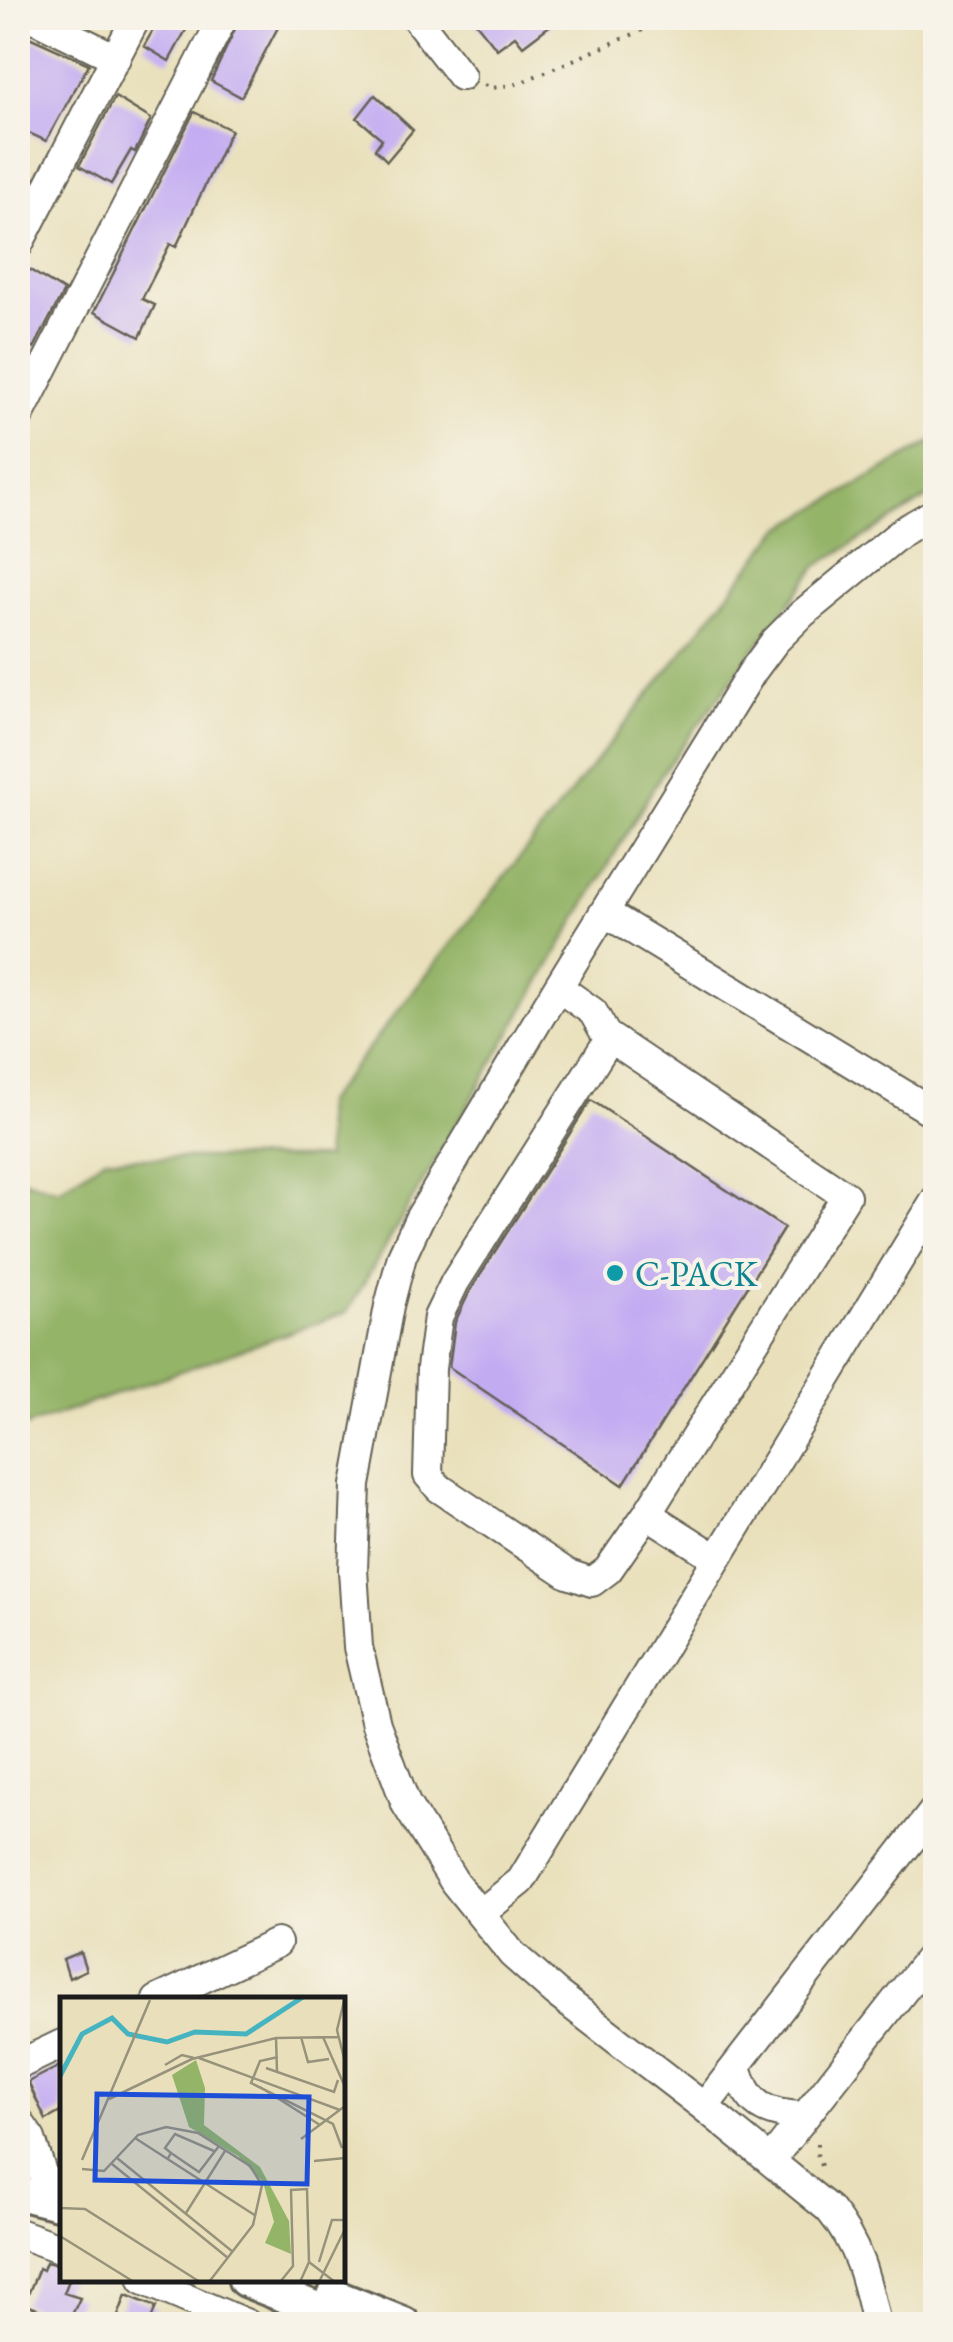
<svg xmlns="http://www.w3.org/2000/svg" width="953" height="2342" viewBox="0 0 953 2342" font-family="'EB Garamond',serif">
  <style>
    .forest { fill: #94b468; stroke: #586842; stroke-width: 2.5 }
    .building { fill: #c3abf2 }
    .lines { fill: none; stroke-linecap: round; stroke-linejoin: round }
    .minor-casing { stroke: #646154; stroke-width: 32 }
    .major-casing { stroke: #646154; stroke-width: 38 }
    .path { stroke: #646154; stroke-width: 4; stroke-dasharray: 2.5 8; stroke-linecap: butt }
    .minor { stroke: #fff; stroke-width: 28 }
    .major { stroke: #fff; stroke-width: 32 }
    .culture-dot { fill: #0f9aa8; stroke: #f7f3e8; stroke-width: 4 }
    .labels { text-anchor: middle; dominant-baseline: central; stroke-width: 8; stroke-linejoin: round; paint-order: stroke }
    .culture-label { font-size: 35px; fill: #0d838f; stroke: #f7f3e8; text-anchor: start }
    .inset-river { fill: none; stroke: #46b4c0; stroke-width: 5 }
    .inset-road { fill: none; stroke: #97927b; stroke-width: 2.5 }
    .view { fill: #1d4ed8; fill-opacity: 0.15; stroke: #1d4ed8; stroke-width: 5 }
    .inset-edge { fill: none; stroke: #1c1c1c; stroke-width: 5 }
  </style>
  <rect width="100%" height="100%" fill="#f7f3e8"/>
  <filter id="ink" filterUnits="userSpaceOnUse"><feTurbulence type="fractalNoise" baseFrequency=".01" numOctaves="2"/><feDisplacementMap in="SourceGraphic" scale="20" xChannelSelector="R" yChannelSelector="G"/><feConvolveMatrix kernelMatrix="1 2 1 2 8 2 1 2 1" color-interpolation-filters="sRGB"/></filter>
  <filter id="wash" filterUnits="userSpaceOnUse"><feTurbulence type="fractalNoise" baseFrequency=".0048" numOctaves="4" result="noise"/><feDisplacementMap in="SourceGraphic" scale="40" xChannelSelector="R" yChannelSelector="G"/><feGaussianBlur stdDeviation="2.25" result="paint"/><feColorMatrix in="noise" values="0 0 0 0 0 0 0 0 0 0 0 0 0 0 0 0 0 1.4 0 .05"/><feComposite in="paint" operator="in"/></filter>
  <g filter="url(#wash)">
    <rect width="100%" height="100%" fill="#e9e0bb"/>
    <path class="forest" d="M935,440v53l-118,73 -155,207 -315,539 -329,117v-251l41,12 46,-32h221l-2,-54 456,-575z"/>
    <g id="blocks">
      <path class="building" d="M160,18h9l18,10 -18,33 -25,-15z
        M240,18h43l-42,79 -30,-16z
        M472,18h88l-37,28 -8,-10 -18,13z
        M18,32l71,32 -43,77 -28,-13z
        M375,95l38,35 -26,31 -12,-12 7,-10 -25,-21z
        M115,97l36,22 -16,33 -4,-2 -20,34 -32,-18z
        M194,112l37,18 -55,117 -6,-3 -28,55 13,6 -15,32 -46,-25z
        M25,267l39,24 -30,57 -16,-10v-56z
        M591,1100l193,128 -161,257 -174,-118 6,-45 15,-31z
        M80,1952l6,18 -17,8 -6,-19z
        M62,2065v46l-16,9 -18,-38z
        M46,2262l16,4v14h7l-5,13 16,5 -11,23 -45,-17 15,-36 4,2z
        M126,2295l30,12 -7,17h-34z"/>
    </g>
  </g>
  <g filter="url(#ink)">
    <use href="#blocks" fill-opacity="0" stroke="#646154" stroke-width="2.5"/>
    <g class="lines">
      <defs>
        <path id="minor" d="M34,18l82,40
          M416,18l45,58
          M18,245l118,-227
          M18,418l205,-400
          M604,912l332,202
          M558,987l35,25 13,23 240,161 -199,318 69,44
          M610,1038l-155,244 -17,35 -7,51 -3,107 11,13 129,86 24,8 16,-12 39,-56
          M480,1914l41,-33 415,-682
          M157,2000l120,-57
          M18,2065l44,-21
          M737,2065c9,40 28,50 68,51
          M704,2107l232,-299
          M18,2120l13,19 17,52 12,13
          M770,2161l166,-212
          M18,2233l44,16
          M143,2280l104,44
          M876,2324c-10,-46 -17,-78 -47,-115l-125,-102 -148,-114 -44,-39 -57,-71 -49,-79 -30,-80 -18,-77 -5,-77 3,-85 33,-179 13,-50 17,-37 139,-232 194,-315 23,-31 27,-27 101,-83 33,-19"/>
        <path id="major" d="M18,2193l44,11
          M245,2280l110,44
          M334,2296l70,28"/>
      </defs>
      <use href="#minor" class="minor-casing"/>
      <use href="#major" class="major-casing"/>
      <path class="path" d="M484,85l8,3 25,-4 145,-62 120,-4
        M817,2143v11l6,18"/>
      <use href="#minor" class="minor"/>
      <use href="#major" class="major"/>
    </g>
  </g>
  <circle class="culture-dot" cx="615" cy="1273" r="10"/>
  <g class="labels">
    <g class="culture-label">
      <text x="635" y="1273">C-PACK</text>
    </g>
  </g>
  <g transform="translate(60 1997)">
    <rect width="285" height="285" fill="#e9e0bb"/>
    <path d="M136,63l9,28 -1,37 56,42 29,54 2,33 -26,-11 9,-21 -11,-40 -25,-26 -49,-29 -17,-52z" fill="#94b468"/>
    <path class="inset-river" d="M0,79l22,-42 30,-16 16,16 39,8 28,-10 51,2 57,-37"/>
    <path class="inset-road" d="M285,0l-8,33 8,32M241,40l7,25 21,-3M263,40l22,50M216,41l1,33M218,60l-18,4 -9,22 82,41 9,24M139,61l141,52M105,68l17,-10 12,3M206,71l68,24 4,-12M200,90l60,38M49,102l83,-40 84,-21 63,-1M75,141l121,78M241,142l44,-33M111,156l-6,-5 10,-14 39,17M57,161l116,94M22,163l68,-160M107,163l4,-7 28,19 20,-26M254,164l31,-3M52,167l116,94M22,172l22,2 34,-36 28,-8 32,6 52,33 12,19 -9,40 -44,57M0,211l25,1 115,73M126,216l39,-62M0,239l74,46M249,265l26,20M259,265l13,-42h13M220,285l13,-16 -2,-76 16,-1 2,73 -9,20M259,285l26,-53"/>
    <path class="view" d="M37,97l212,3 -2,87 -212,-4z"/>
    <rect width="285" height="285" class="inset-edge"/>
  </g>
  <rect width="953" height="2342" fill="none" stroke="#f7f3e8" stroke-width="60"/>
</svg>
